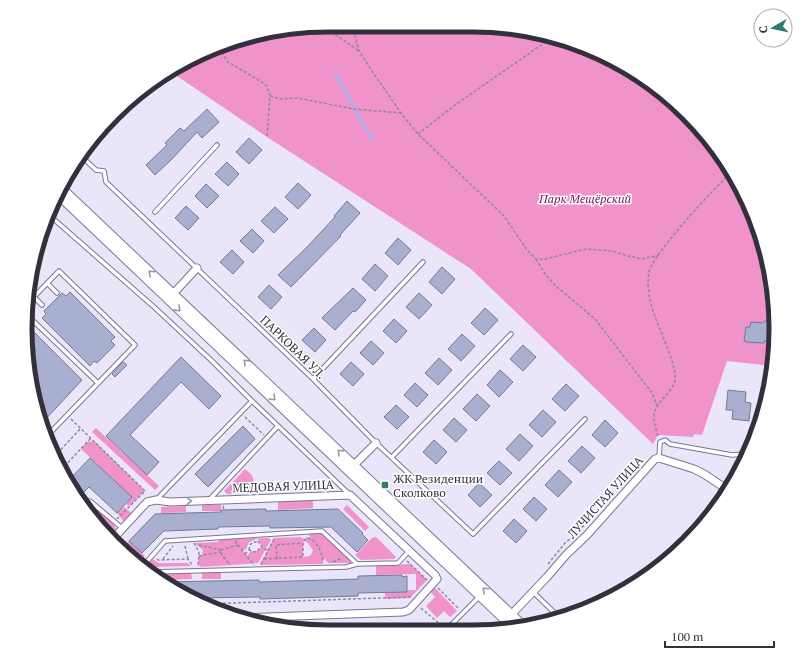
<svg xmlns="http://www.w3.org/2000/svg" width="801" height="657" viewBox="0 0 801 657" font-family="'PT Serif',serif">
  <style>
    .green { fill: #ef93ca; fill-rule: evenodd }
    .lines { fill: none; stroke-linecap: round; stroke-linejoin: round }
    .stream { stroke: #89bcfa; stroke-width: 2 }
    .building { fill: #a8afcf; stroke: #737998 }
    .lane-casing { stroke: #7d7493; stroke-width: 5.5 }
    .street-casing { stroke: #7d7493; stroke-width: 9 }
    .secondary-casing { stroke: #7d7493; stroke-width: 11 }
    .path { stroke: #8e899a; stroke-width: 1.5; stroke-dasharray: 3 2; stroke-linecap: butt }
    .lane { stroke: #fff; stroke-width: 3.5 }
    .street { stroke: #fff; stroke-width: 7 }
    .secondary { stroke: #fff; stroke-width: 9 }
    .oneway { stroke: #99979e }
    .poi-dot { fill: #327972; stroke: #fff; stroke-width: 1.5 }
    .labels { text-anchor: middle; dominant-baseline: central; stroke-width: 3; stroke-linejoin: round; paint-order: stroke }
    .park-label { font-size: 12px; font-style: italic; fill: #7b0c5b; stroke: #fff }
    .street-label { font-size: 12px; fill: #332f3c; stroke: #fff }
    .poi-label { font-size: 12px; fill: #332f3c; stroke: #fff; text-anchor: start }
    .rim { fill: none; stroke: #332f3c; stroke-width: 5 }
  </style>
  <rect width="100%" height="100%" fill="#ebe5fa"/>
  <path class="green" d="M329,25l164,1 95,22 53,28 46,38 58,80 21,56 9,59 -2,57 -46,-5 -25,74 -8,-1 -1,3 -35,-2 -5,9 -182,-175 -204,-132 -96,-65 6,-6 73,-31z
    M96,428l63,58 -4,4 -63,-58z
    M94,441l51,50 -16,15 -3,-2 6,-7 -51,-48 6,-7z
    M245,469l7,6 3,10 -7,8 -21,1 -3,-3z
    M313,500v8l-35,2v-8z
    M91,502l23,20 3,13 -4,4 -25,-26 -4,-5z
    M202,505h19v6h-19z
    M347,505l22,22 -4,4 -22,-22z
    M186,506v6l-25,1v-6z
    M124,507l11,9 -8,9 -10,-12z
    M322,531l31,29 -3,3h-22l-3,-4 -2,1v4l-63,1 14,-27 26,-1 5,2 2,-2 4,2 -3,-7zM305,540l8,10 -3,6 -7,1v-14z
    M222,537h9l2,2 36,-1 2,2 -13,23 -57,4 -3,-3 1,-8 3,-1 1,-5 -9,-7 24,-1zM258,539l4,8 -7,5 -4,-1 -4,5 -4,-5 4,-3c1,-7 4,-7 11,-9z
    M376,537l20,20 -2,2 -33,1 -6,-5 17,-17z
    M129,541l16,15 -7,7 -9,-6v-3l-4,-4 -1,2 -3,-3z
    M153,559l5,4h29l4,3 -42,1v-4z
    M410,564l17,16 -17,18 -25,1v-8l31,-1v-16l-40,1v-9z
    M221,570v9h-19v-8z
    M191,571l1,8 -29,1 -12,-8z
    M434,587l23,24 -7,6 -6,-6 -7,7 -11,-12 9,-9 -5,-6z"/>
  <g class="lines">
    <path class="stream" d="M335,74l37,65"/>
  </g>
  <path class="building" d="M207,109l12,13 -17,16 -5,-6 -25,27 -17,16 -9,-10 21,-20 -2,-2 15,-15 4,3z
    M249,138l13,12 -13,14 -13,-12z
    M227,162l12,12 -11,12 -13,-12z
    M298,183l13,12 -13,14 -13,-12z
    M206,184l13,12 -12,12 -12,-12z
    M347,201l13,12 -20,22 1,1 -50,51 -13,-12 30,-29 27,-29 -1,-1z
    M186,206l13,12 -11,12 -13,-12z
    M275,207l13,12 -14,14 -13,-12z
    M252,229l12,12 -11,12 -13,-12z
    M398,238l13,12 -13,15 -13,-12z
    M232,250l12,12 -11,12 -13,-12z
    M375,264l13,12 -13,15 -13,-12z
    M442,267l13,12 -13,15 -13,-12z
    M269,285l13,12 -11,12 -13,-12z
    M353,288l13,12 -11,12 -2,-1 -18,19 -13,-12z
    M70,292l45,45 -4,4 4,4 -18,18 -3,-2 -4,5 -48,-48 4,-4 -2,-3 18,-18 4,3z
    M419,293l13,12 -13,14 -13,-12z
    M485,308l13,12 -14,15 -13,-12z
    M394,319l13,12 -11,12 -13,-12z
    M764,321l11,1 -1,20 -10,-1v2l-19,-1v-2h-1l2,-13h4l1,-5 11,1z
    M27,325l55,55 -39,42 -12,-35z
    M314,328l12,12 -11,12 -13,-12z
    M462,334l13,12 -14,15 -13,-12z
    M371,341l13,12 -11,12 -13,-12z
    M523,345l13,12 -13,14 -13,-12z
    M181,357l40,39 -12,13 -28,-27 -51,53 29,27 -12,13 -41,-39z
    M439,358l13,12 -14,15 -13,-12z
    M123,362l4,3 -12,12 -3,-3z
    M351,362l13,12 -11,12 -13,-12z
    M500,370l13,12 -14,15 -12,-12z
    M415,383l13,12 -11,12 -13,-12z
    M566,384l13,12 -14,15 -13,-12z
    M728,390l18,2 -1,10 6,1 -2,18 -17,-2 1,-9h-7z
    M477,394l13,12 -14,15 -13,-12z
    M396,405l13,12 -12,12 -13,-12z
    M543,410l13,12 -14,15 -13,-12z
    M454,418l13,12 -11,12 -13,-12z
    M605,420l13,13 -13,14 -13,-12z
    M243,426l12,13 -47,48 -13,-13z
    M520,434l13,12 -14,15 -13,-12z
    M434,440l13,12 -11,12 -13,-12z
    M582,446l13,12 -14,15 -13,-12z
    M90,458l42,39 -15,16 -28,-26 -11,11 -10,-17z
    M499,461l13,12 -12,12 -13,-12z
    M559,470l13,12 -14,15 -13,-12z
    M479,483l13,12 -12,12 -12,-12z
    M534,497l13,12 -11,12 -13,-12z
    M266,509v2l72,-2 25,24 -1,1 6,6 -11,12 -26,-25 -61,1v-2l-52,1v2l-54,2 -22,22 -13,-12 26,-27 66,-2v-2z
    M514,519l13,12 -11,12 -13,-12z
    M402,575v2l5,-1v16l-49,1v3l-98,3v-2l-69,1 -25,-16 93,-2v2l99,-3v-3z"/>
  <g class="lines">
    <defs>
      <path id="lane" d="M80,155l16,15 8,1 2,11 207,197 63,64 97,91 112,-115
        M155,212l62,-67
        M49,215l105,92 58,54 40,40 97,93
        M47,283l10,10
        M34,297l8,8
        M27,304l32,-33 76,74 -88,91
        M26,314l72,69
        M313,379l110,-117
        M392,457l119,-123
        M659,458l1,-16 5,-2 5,4 62,11 15,-1
        M157,499l95,-98
        M209,500l69,-74
        M83,506l4,-4 3,-1 32,27
        M691,538l14,-16
        M143,566l22,-25 157,-10 35,33 41,-1 11,-12
        M151,572l195,-5 11,-3
        M533,592l27,26
        M445,631l34,-34"/>
      <path id="street" d="M173,294l24,-26
        M354,465l22,-22
        M112,540l35,-38 9,-2 14,2 180,-7 85,80 2,4 -28,31 -6,2 -163,6
        M511,615l36,-38 19,-22 21,-20 68,-76 4,-1 35,11 10,5 24,16"/>
      <path id="secondary" d="M62,189l461,437
        M59,195l455,433"/>
    </defs>
    <use href="#lane" class="lane-casing"/>
    <use href="#street" class="street-casing"/>
    <use href="#secondary" class="secondary-casing"/>
    <path class="path" d="M352,25l7,26 13,20 29,42 17,21 86,82 23,34 9,9h9l41,-10 27,2 15,5 14,3 17,-4
      M323,26l36,25
      M221,47l2,7 5,8 29,17 10,7 3,10 -3,41
      M270,96l11,3 16,-1 57,11 47,4
      M418,134l37,-29 95,-66
      M536,259l9,15 12,13 38,32 57,74 5,12
      M245,417l19,18
      M71,419l74,72 -28,28
      M658,436c-7,-23 -6,-25 10,-43 3,-4 6,-8 7,-13 2,-13 -13,-45 -18,-58 -6,-16 -11,-33 -8,-50 4,-18 65,-84 81,-98
      M54,457l27,-29
      M61,470l30,-32
      M223,506l1,4
      M105,532l6,-6
      M308,538c10,3 14,15 15,24
      M235,541l19,24
      M258,541l4,6 6,4
      M194,543l5,9 -1,15
      M199,545l22,5 1,5 8,10
      M185,546l3,13
      M221,550l17,-5
      M249,550l1,-5 3,-3h5
      M245,554l4,-4 6,2 7,-5
      M199,556l22,-4
      M157,559l1,1 30,-1 5,7
      M163,559l10,-13
      M264,559l39,-2v-14l4,-6
      M277,559l-1,-14 26,-2
      M407,561l20,19
      M333,562l9,-4
      M261,564l13,-25
      M548,564l17,-21 10,-8 37,-40
      M438,588l21,21
      M203,604l208,-7
      M421,608l21,18"/>
    <use href="#lane" class="lane"/>
    <use href="#street" class="street"/>
    <use href="#secondary" class="secondary"/>
  </g>
  <defs><path id="oneway-chevron" d="M-2-3.5L2.5 0L-2 3.5" fill="none" stroke-width="1.6" stroke-linecap="round" stroke-linejoin="round"/></defs>
  <g class="oneway">
    <use href="#oneway-chevron" transform="translate(151 273) rotate(-137)"/>
    <use href="#oneway-chevron" transform="translate(178 309) rotate(44)"/>
    <use href="#oneway-chevron" transform="translate(246 362) rotate(-136)"/>
    <use href="#oneway-chevron" transform="translate(273 398) rotate(44)"/>
    <use href="#oneway-chevron" transform="translate(340 452) rotate(-136)"/>
    <use href="#oneway-chevron" transform="translate(189 501) rotate(-2)"/>
    <use href="#oneway-chevron" transform="translate(485 590) rotate(-137)"/>
  </g>
  <rect class="poi-dot" x="381" y="481" width="8" height="8" rx="2"/>
  <g class="labels">
    <g class="park-label">
      <text x="585" y="198">Парк Мещёрский</text>
    </g>
    <g class="street-label">
      <text transform="translate(293 347) rotate(44)">ПАРКОВАЯ УЛ.</text>
      <text transform="translate(283 486) rotate(-2)">МЕДОВАЯ УЛИЦА</text>
      <text transform="translate(605 497) rotate(-48)">ЛУЧИСТАЯ УЛИЦА</text>
    </g>
    <g class="poi-label">
      <text x="393" y="478">ЖК Резиденции<tspan x="393" dy="14">Сколково</tspan></text>
    </g>
  </g>
  <path d="M0 0H801V657H0ZM328 32H473A296 296 0 0 1 769 328V329A296 296 0 0 1 473 625H328A296 296 0 0 1 32 329V328A296 296 0 0 1 328 32Z" fill="#fff" fill-rule="evenodd"/>
  <path class="rim" d="M328 32H473A296 296 0 0 1 769 328V329A296 296 0 0 1 473 625H328A296 296 0 0 1 32 329V328A296 296 0 0 1 328 32Z"/>
  <g transform="translate(773 28) rotate(261)"><circle r="19" fill="#ffffff" stroke="#adacb1"/>
  <path d="M0-3L7 15L0 10L-7 15Z" fill="#327972"/>
  <text y="-6" font-size="11" font-weight="bold" text-anchor="middle" fill="#332f3c">С</text>
  </g>
  <path d="M665 641v6h109v-6" fill="none" stroke="#332f3c" stroke-width="2"/>
  <text x="671" y="641" font-size="12" fill="#332f3c" stroke="#ffffff" stroke-width="3" paint-order="stroke">100 m</text>
</svg>
